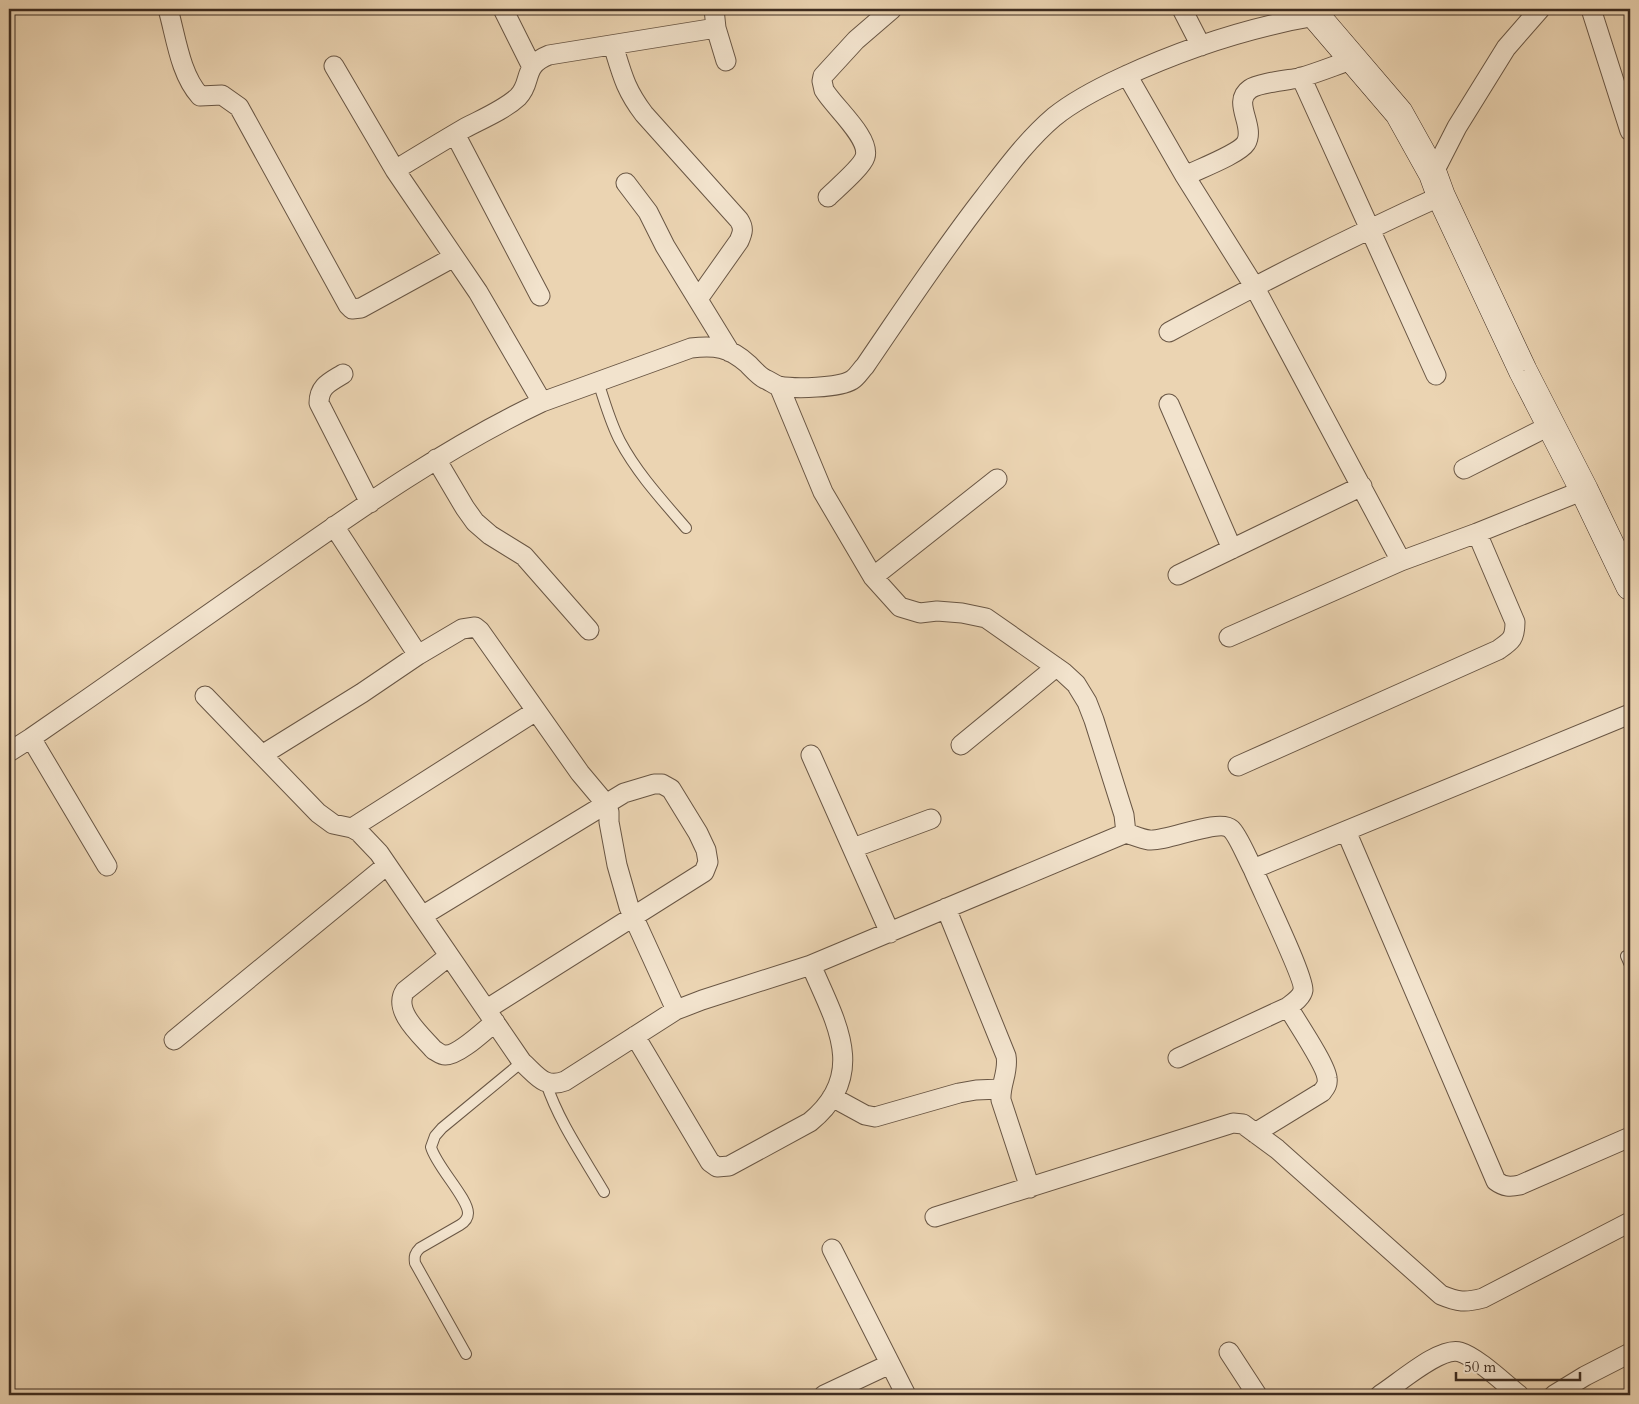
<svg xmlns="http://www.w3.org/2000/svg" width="1639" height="1404" viewBox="0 0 1639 1404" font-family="Cardo,serif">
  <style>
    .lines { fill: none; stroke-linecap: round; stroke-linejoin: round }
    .lane-casing { stroke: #695644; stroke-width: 12 }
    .street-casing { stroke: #695644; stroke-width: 21 }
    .secondary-casing { stroke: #3e2c20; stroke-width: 29 }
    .lane { stroke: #f2e3cd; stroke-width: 10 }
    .street { stroke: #f2e3cd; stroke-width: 19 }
    .secondary { stroke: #f2e3cd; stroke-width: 28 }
  </style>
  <rect width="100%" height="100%" fill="#ebd4b2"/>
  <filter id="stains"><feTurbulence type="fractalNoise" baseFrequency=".004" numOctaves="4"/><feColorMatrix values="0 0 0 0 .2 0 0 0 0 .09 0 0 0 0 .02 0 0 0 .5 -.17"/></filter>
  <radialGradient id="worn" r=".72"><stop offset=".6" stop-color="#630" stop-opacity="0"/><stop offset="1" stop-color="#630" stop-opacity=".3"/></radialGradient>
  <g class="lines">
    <defs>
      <path id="lane" d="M598,382c7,20 12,40 22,59 17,32 42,59 66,87
        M1626,956l4,9
        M546,1083c13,39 37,73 58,109
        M466,1354l-51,-91c-1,-7 0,-10 5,-15l40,-23c5,-3 8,-6 8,-12 0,-15 -32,-47 -37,-66l4,-11 7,-8 80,-66"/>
      <path id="street" d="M168,9c8,28 12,65 32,87l22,-1 17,12 109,198 4,4 9,-1 93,-51
        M503,9l29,58
        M714,9l2,19 10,33
        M1182,9l19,37
        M1591,9l39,122
        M613,45c9,29 12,44 31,69l95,106c5,8 4,12 0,21l-41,58
        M334,66l61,104 83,122 64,110
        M1127,75l58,101 69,110 147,275
        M1301,77l135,298
        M455,134l85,162
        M395,170c23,-14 46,-28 70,-42 17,-9 39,-18 53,-31 15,-15 3,-31 31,-42l167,-27
        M1433,174l24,-47 49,-79 34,-39
        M1185,176c14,-7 54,-22 61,-33 10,-17 -15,-41 4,-54 8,-6 38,-9 49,-11 18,-5 37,-13 55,-19
        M626,183l22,29 17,34 65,106
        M828,197c8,-8 34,-30 37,-40 6,-19 -31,-50 -41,-67l-2,-9 1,-5 33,-36 36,-31
        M1169,332c89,-48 179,-94 272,-136
        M343,374c-13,8 -24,12 -24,29l51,100
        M1169,404l63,145
        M436,459l29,49 10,14 15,13 34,21 65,74
        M1464,469l87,-44
        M334,526l84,129
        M1178,575l184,-89
        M873,577l124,-98
        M1229,637l172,-76 76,-28 107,-43
        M205,696l113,117 15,11 19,4 7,4 20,21 143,209c15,13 22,27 43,19l111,-71 26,-10 109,-35 315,-132 -2,-18 -30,-95 -7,-18 -11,-18 -13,-12 -77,-54 -24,-5 -25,-2 -17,2 -20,-6 -27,-30 -50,-85 -44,-106
        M31,738l76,128
        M961,745l95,-78
        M9,752l22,-14c83,-57 165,-115 248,-173 84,-59 170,-119 263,-163l149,-54c24,-3 38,-1 57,16 5,5 11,12 17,15 5,2 10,6 14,7 16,3 60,2 73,-6 5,-3 9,-10 13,-14 39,-57 77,-115 120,-170 21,-27 42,-56 69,-79 21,-17 45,-29 69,-40 61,-28 127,-50 193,-61
        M262,755l100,-62 56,-38 44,-26 13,-2 5,4 100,142 26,31 3,8v10l8,43 12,42 47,103
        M811,755l79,178
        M1238,766l260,-116c13,-9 17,-11 17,-28l-38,-89
        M352,828l184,-117
        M1346,831l150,350c8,6 14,6 24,4l110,-48
        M1126,833c7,2 15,6 23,7 17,2 70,-22 82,-11 7,6 17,31 22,40
        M853,848l78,-29
        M946,908l60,148c3,16 -6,28 -5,44l29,88
        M422,916l202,-123 30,-9h8l9,5 27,44 8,17 2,12 -4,10 -217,137
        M449,956l-44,35c-13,20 17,45 29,59 4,2 7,5 11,5 13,1 40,-25 50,-33
        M635,1036l75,126 7,5 12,-1 81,-44c59,-48 25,-101 1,-157
        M174,1040l213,-175
        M1178,1058l110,-51c5,-4 14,-10 15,-17 2,-11 -43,-104 -50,-121l377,-155
        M832,1097l33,18 10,2 84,-24 17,-3 24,-1
        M1255,1133l67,-41c4,-5 6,-8 5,-14 -1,-13 -31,-57 -39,-71
        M935,1217l298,-94 10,1 34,25 164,146c17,7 24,8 42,3l147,-76
        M832,1249l74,146
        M1229,1352l28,43
        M824,1395l66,-31
        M1380,1395c18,-11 60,-49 80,-43 17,5 44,31 59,43
        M1554,1395l31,-19 45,-23"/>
      <path id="secondary" d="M1310,9l89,104 34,61 8,22 82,175 61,119 46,96"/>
    </defs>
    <use href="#lane" class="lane-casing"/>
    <use href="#street" class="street-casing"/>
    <use href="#secondary" class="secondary-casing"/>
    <use href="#lane" class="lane"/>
    <use href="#street" class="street"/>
    <use href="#secondary" class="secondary"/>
  </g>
  <rect width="1639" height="1404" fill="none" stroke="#ebd4b2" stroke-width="30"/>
  <rect x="10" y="10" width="1619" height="1384" fill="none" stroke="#3e2c20" stroke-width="2.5"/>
  <rect x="15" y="15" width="1609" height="1374" fill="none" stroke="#3e2c20"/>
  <path d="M1456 1372v8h124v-8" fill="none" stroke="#3e2c20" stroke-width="2.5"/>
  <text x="1464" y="1372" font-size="15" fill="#3e2c20" stroke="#f2e3cd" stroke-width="4" paint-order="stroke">50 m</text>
  <rect width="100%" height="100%" filter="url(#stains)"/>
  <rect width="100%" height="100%" fill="url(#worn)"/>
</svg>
